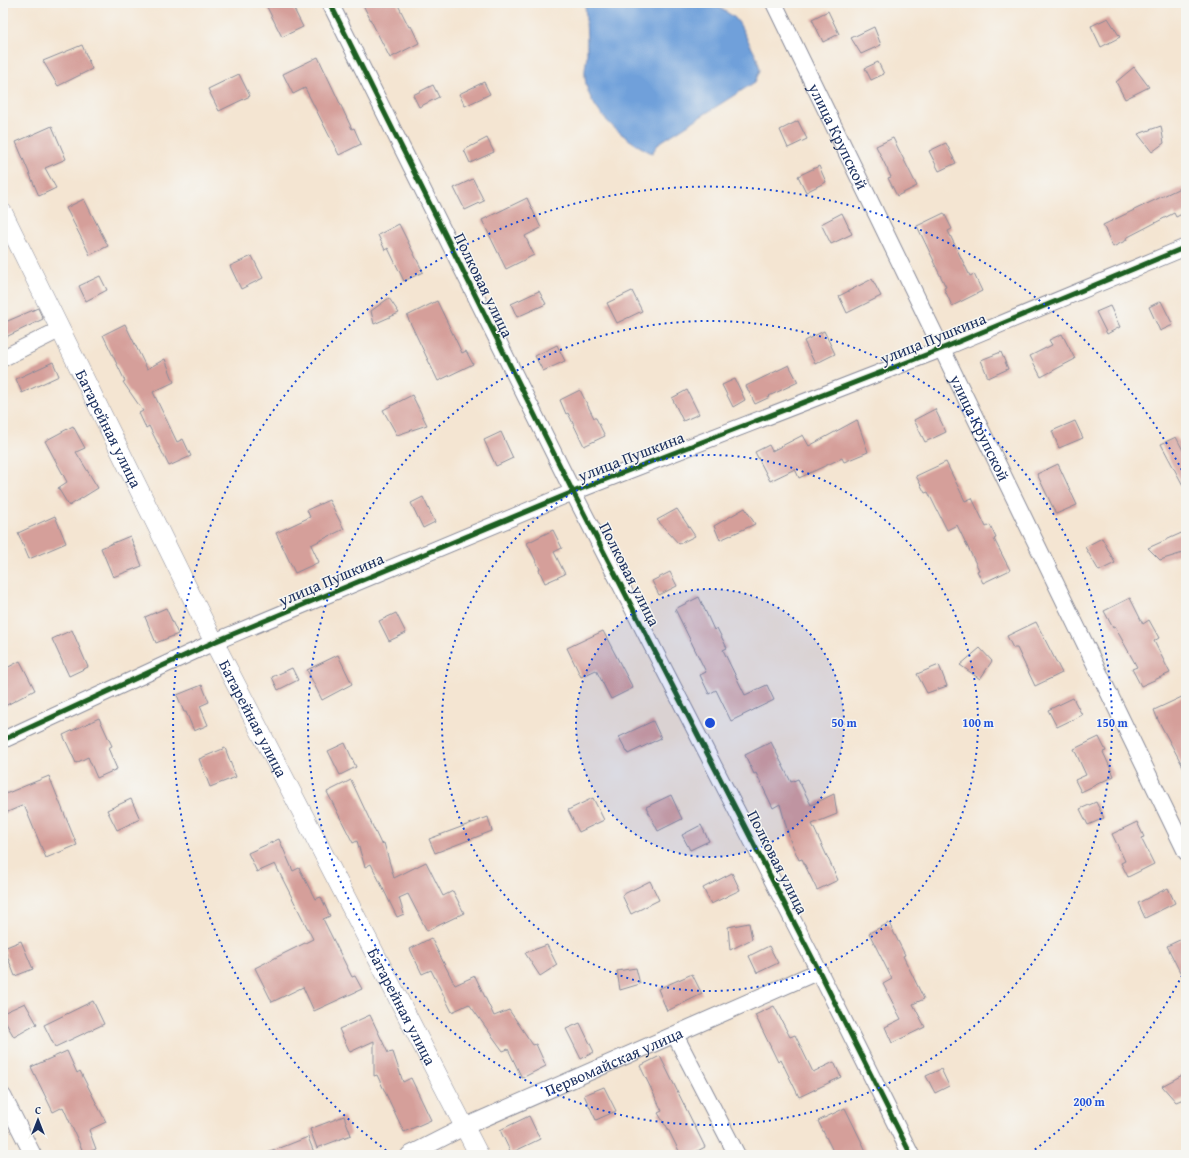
<svg xmlns="http://www.w3.org/2000/svg" width="1189" height="1158" viewBox="0 0 1189 1158" font-family="'Gentium Book Plus',serif">
  <style>
    .water { fill: #70a0da; stroke: #46689c }
    .building { fill: #d59f9a }
    .lines { fill: none; stroke-linecap: round; stroke-linejoin: round }
    .minor-casing { stroke: #888a98; stroke-width: 18 }
    .tertiary-casing { stroke: #888a98; stroke-width: 20 }
    .minor { stroke: #fff; stroke-width: 16 }
    .tertiary { stroke: #fff; stroke-width: 19 }
    .cycleway-casing { stroke: #f6f6f2; stroke-width: 8 }
    .cycleway { stroke: #1b5e20; stroke-width: 5 }
    .ring { fill: none; stroke: #1d4ed8; stroke-width: 2; stroke-dasharray: 2 4 }
    .labels { text-anchor: middle; dominant-baseline: central; stroke-width: 3; stroke-linejoin: round; paint-order: stroke }
    .street-label { font-size: 16px; fill: #1b2f5e; stroke: #f6f6f2 }
    .centre { fill: #1d4ed8; stroke: #f6f6f2; stroke-width: 2 }
    .ring-label { font-size: 12px; text-anchor: middle; font-weight: bold; fill: #1d4ed8; stroke: #f6f6f2; stroke-width: 3; stroke-linejoin: round; paint-order: stroke }
  </style>
  <rect width="100%" height="100%" fill="#f6f6f2"/>
  <filter id="ink" filterUnits="userSpaceOnUse"><feTurbulence type="fractalNoise" baseFrequency=".025" numOctaves="2"/><feDisplacementMap in="SourceGraphic" scale="8" xChannelSelector="R" yChannelSelector="G"/><feConvolveMatrix kernelMatrix="1 2 1 2 8 2 1 2 1" color-interpolation-filters="sRGB"/></filter>
  <filter id="wash" filterUnits="userSpaceOnUse"><feTurbulence type="fractalNoise" baseFrequency=".012" numOctaves="4" result="noise"/><feDisplacementMap in="SourceGraphic" scale="16" xChannelSelector="R" yChannelSelector="G"/><feGaussianBlur stdDeviation="0.9" result="paint"/><feColorMatrix in="noise" values="0 0 0 0 0 0 0 0 0 0 0 0 0 0 0 0 0 1.4 0 .05"/><feComposite in="paint" operator="in"/></filter>
  <g filter="url(#wash)">
    <rect width="100%" height="100%" fill="#f4e5d2"/>
    <path class="water" d="M585,3h127l22,14 5,6 18,35 3,12 -5,12 -96,61 -7,10c-28,-13 -65,-43 -67,-76 -1,-8 2,-16 2,-24 0,-17 -1,-34 -2,-50z"/>
    <g id="blocks">
      <path class="building" d="M265,3h26l12,24 -21,10z
        M362,3h35l12,24 2,-1 8,17 -29,15z
        M828,11l11,23 -16,8 -11,-23z
        M1108,18l12,19 -19,10 -10,-21z
        M874,27l7,18 -20,9 -10,-16z
        M82,45l10,24 -34,17 -15,-25z
        M318,57l34,72 2,-1 7,16 -22,11 -34,-67 -12,6 -10,-20z
        M878,62l6,12 -13,6 -6,-12z
        M1134,67l15,20 -24,12 -9,-17z
        M239,74l11,22 -31,15 -11,-22z
        M484,82l6,12 -25,12 -6,-12z
        M433,85l6,12 -20,10 -6,-12z
        M798,121l9,18 -19,9 -8,-18z
        M52,126l14,33 -21,9 11,20 -17,8 -23,-54z
        M1161,126l3,17 -12,9 -14,-18z
        M487,138l7,14 -24,11 -6,-13z
        M893,138l24,48 -20,10 -9,-18 3,-1 -15,-31z
        M946,143l10,20 -17,8 -10,-20z
        M819,166l7,16 -20,10 -8,-16z
        M473,179l11,22 -19,9 -11,-22z
        M1182,187l4,8v17l-10,5 -2,-4 -48,25 1,2 -14,7 -10,-22z
        M527,198l14,30 -16,8 9,19 -28,14 -24,-49z
        M84,199l24,47 -18,9 -24,-47z
        M842,213l10,21 -21,10 -10,-20z
        M944,213l8,16 -4,2 22,45 4,-2 8,17 -30,15 -8,-18 2,-1 -13,-26h1l-17,-35z
        M399,224l24,48 -19,9 -16,-33 -3,2 -7,-15z
        M252,256l11,22 -22,11 -11,-23z
        M100,276l7,14 -21,11 -7,-15z
        M872,279l9,17 -34,17 -8,-17z
        M539,291l7,13 -29,13 -6,-13z
        M632,291l10,20 -25,12 -10,-20z
        M389,298l10,15 -25,11 -3,-13z
        M437,301l25,52 4,-2 7,13 -35,17 -31,-65z
        M1161,301l12,24 -13,6 -11,-24z
        M1110,306l10,21 -13,7 -11,-22z
        M38,308l5,11 -37,18 -3,-14z
        M125,324l22,45 18,-10 9,23 -21,10 24,50 6,-3 8,17 -22,10 -20,-40 -3,2 -7,-15 4,-2 -20,-29 2,-1 -22,-46z
        M824,331l11,23 -20,10 -11,-23z
        M1062,334l13,25 -34,18 -11,-21 22,-11 -3,-5z
        M557,345l8,16 -22,10 -8,-15z
        M1001,352l7,17 -20,9 -7,-18z
        M53,362l6,14 -37,17 -6,-14z
        M789,365l9,17 -29,14 1,1 -15,7 -9,-18z
        M735,379l10,21 -12,7 -11,-22z
        M580,390l14,28h2l9,18 -21,10 -16,-33 -2,1 -6,-14z
        M687,390l12,24 -16,7 -11,-23z
        M412,395l15,30 -30,10 -14,-25z
        M935,409l11,23 -21,10 -11,-22z
        M857,420l11,32 -24,10 -2,-4 -43,20 -4,-9 -25,12 -15,-29 14,-7 3,6 31,-16 6,11z
        M1075,421l8,17 -24,10 -7,-17z
        M73,426l12,22 -9,4 22,36 -29,18 -11,-18 9,-6 -22,-41z
        M501,432l12,26 -17,8 -12,-26z
        M1176,437l10,19v35l-25,-47z
        M946,462l19,39 7,-3 14,29 4,-2 6,13 -2,1 16,31 -27,13 -6,-12 2,-1 -22,-45 -10,5 -19,-38 -3,1 -9,-17z
        M1058,464l19,41 -21,9 -19,-40z
        M423,497l12,25 -12,6 -12,-25z
        M329,500l15,29 -33,16 8,17 -24,11 -19,-40 34,-16 -3,-7z
        M745,508l10,16 -35,16 -6,-14z
        M677,509l18,27 -16,8 -22,-24z
        M55,516l11,27 -37,16 -11,-26z
        M553,530l9,18 -8,4 11,22 -20,9 -6,-13 1,-1 -13,-26z
        M1186,531v21l-26,8 -12,-12z
        M130,536l12,30 -29,11 -12,-29z
        M1102,538l13,25 -16,8 -14,-24z
        M670,572l7,14 -18,9 -7,-14z
        M699,597l15,33 3,-2 10,20 -4,2 22,45 22,-10 7,15 -43,21 -15,-31 -7,4 -9,-19 6,-3 -31,-63z
        M1130,598l13,26 6,-4 10,18 -5,3 16,32 -29,13 -9,-17 5,-2 -22,-40 -2,1 -9,-17z
        M166,608l12,26 -22,9 -11,-26z
        M396,613l10,20 -17,8 -10,-20z
        M1036,622l26,51 -27,13 -18,-38h-4l-6,-12z
        M72,630l16,37 -19,9 -17,-37z
        M603,631l30,57 -22,11 -15,-29 -15,7 -14,-29z
        M980,648l12,13 -12,18 -20,-14z
        M338,655l14,29 -30,16 -15,-30z
        M20,661l15,29 -32,17v-37z
        M939,665l8,21 -20,7 -10,-19z
        M292,668l6,12 -20,10 -6,-13z
        M202,685l7,17 -9,4 8,19 -14,6 -8,-19h-2l-7,-17z
        M1186,695v77l-28,-52 -4,-10z
        M1073,698l9,17 -25,12 -9,-17z
        M99,718l13,28 -4,2 9,21 -20,9 -9,-21 -12,6 -13,-28z
        M653,721l8,17 -33,16 -9,-17z
        M1099,737l7,14 -3,1 11,24 -33,16 -6,-12 11,-5 -12,-26z
        M771,742l20,40 7,-3 13,26 23,-11 3,20 -25,10 26,56 -21,10 -15,-31 -3,1 -9,-20 -10,-36 -7,4 -17,-35 -2,1 -9,-19z
        M345,743l11,24 -16,8 -12,-24z
        M225,748l11,29 -26,10 -11,-28z
        M49,776l28,69 -31,13 -22,-53 -21,9v-19z
        M351,780l30,64 3,-1 10,35 32,-16 17,34 10,-5 11,22 -37,18 -19,-37 -9,4 5,16 -7,3 -26,-53 -6,3 -8,-26 -4,2 -26,-51z
        M671,795l11,24 -24,12 -12,-24z
        M593,798l11,22 -25,12 -11,-22z
        M131,799l9,20 -23,11 -10,-20z
        M1096,802l8,16 -16,7 -8,-16z
        M488,817l4,14 -57,22 -6,-14z
        M1137,822l7,15 -3,1 13,26 -26,13 -7,-14 4,-2 -13,-27z
        M701,825l8,16 -19,9 -8,-15z
        M279,839l14,32 6,-3 16,31 6,-2 9,19 -7,3 29,58 3,-1 7,13 -48,22 -11,-24 -31,15 -17,-34 58,-29 -38,-75 -18,8 -9,-19z
        M732,873l8,17 -29,14 -8,-16z
        M650,881l9,19 -28,14 -9,-19z
        M1168,888l7,15 -30,15 -7,-15z
        M749,923l3,16 -22,11 -2,-23z
        M889,923l16,32 -2,1 21,43 -11,5 12,23 -33,16 -7,-16 16,-8 -18,-35 9,-5 -23,-46z
        M1186,937v47l-19,-38z
        M431,938l24,47 20,-9 19,40 15,-6 24,35 3,-1 10,22 -24,12 -14,-29 -5,2 -34,-47 -17,8 -21,-42 -9,4 -12,-25z
        M21,941l12,28 -18,7 -11,-28z
        M547,945l10,20 -17,11 -15,-23z
        M769,946l9,17 -21,10 -8,-17z
        M636,968l4,16 -20,6 -3,-19z
        M692,974l10,20 -35,17 -9,-22z
        M93,1001l11,23 -49,23 -11,-22z
        M25,1003l12,21 -23,13 -11,-19v-5z
        M774,1006l16,31 5,-2 18,37 21,-10 7,15 -42,20 -18,-37 -3,2 -23,-47z
        M370,1015l18,38 5,-1 10,30 8,-4 20,42 -27,12 -27,-57 -3,1v-35l-24,11 -11,-23z
        M580,1023l14,29 -13,7 -15,-30z
        M67,1051l10,22 3,-2 26,51 -17,8 7,19 -12,5 -21,-47 -10,5 -22,-45z
        M660,1056l45,91 -15,8h-9l-15,-30h-1l-7,-12 4,-2 -22,-45z
        M941,1069l8,17 -14,7 -9,-17z
        M1186,1073v25l-10,4 -14,-16z
        M604,1087l12,24 -20,9 -12,-25z
        M845,1108l23,47h-33l-17,-34z
        M344,1116l7,19 -34,13 -7,-19z
        M529,1116l11,23 -29,14 -11,-23z
        M308,1137l7,18h-50v-1z"/>
    </g>
  </g>
  <g filter="url(#ink)">
    <use href="#blocks" fill-opacity="0" stroke="#888a98" stroke-width="1"/>
    <g class="lines">
      <defs>
        <g id="minor">
          <path d="M330,3l243,489 246,479 92,184"/>
          <path id="s1" d="M774,3l412,849"/>
          <path d="M3,358l58,-29"/>
          <path d="M3,740l211,-98 359,-150 368,-143 245,-102"/>
          <path d="M675,1035l62,120"/>
          <path d="M3,1096l30,59"/>
          <path id="s2" d="M409,1155l55,-28 355,-156"/>
        </g>
        <g id="tertiary">
          <path id="s3" d="M3,213l211,429 265,513"/>
        </g>
      </defs>
      <use href="#minor" class="minor-casing"/>
      <use href="#tertiary" class="tertiary-casing"/>
      <use href="#minor" class="minor"/>
      <use href="#tertiary" class="tertiary"/>
      <defs>
        <path id="cycleway" d="M330,3l243,489 246,479 92,184
          M3,740l211,-98 359,-150 368,-143 245,-102"/>
      </defs>
      <use href="#cycleway" class="cycleway-casing"/>
      <use href="#cycleway" class="cycleway"/>
    </g>
  </g>
  <circle cx="710" cy="723" r="134" fill="#1d4ed8" fill-opacity=".12"/>
  <g class="ring">
    <circle cx="710" cy="723" r="134"/>
    <circle cx="710" cy="723" r="268"/>
    <circle cx="710" cy="723" r="402"/>
    <path d="M1185 970A536 536 0 0 1 1029 1154M391 1154A536 536 0 1 1 1185 476"/>
  </g>
  <g class="labels">
    <g class="street-label">
      <text stroke="none"><textPath href="#s1" startOffset="148">улица Крупской</textPath></text>
      <text transform="translate(484 285) rotate(64)">Полковая улица</text>
      <text transform="translate(933 338) rotate(-22)">улица Пушкина</text>
      <text stroke="none"><textPath href="#s3" startOffset="240">Батарейная улица</textPath></text>
      <text stroke="none"><textPath href="#s1" startOffset="472">улица Крупской</textPath></text>
      <text transform="translate(631 456) rotate(-21)">улица Пушкина</text>
      <text transform="translate(630 574) rotate(63)">Полковая улица</text>
      <text transform="translate(331 579) rotate(-23)">улица Пушкина</text>
      <text stroke="none"><textPath href="#s3" startOffset="564">Батарейная улица</textPath></text>
      <text transform="translate(778 862) rotate(63)">Полковая улица</text>
      <text stroke="none"><textPath href="#s3" startOffset="888">Батарейная улица</textPath></text>
      <text stroke="none"><textPath href="#s2" startOffset="225">Первомайская улица</textPath></text>
    </g>
  </g>
  <circle cx="710" cy="723" r="6" class="centre"/>
  <g class="ring-label">
    <text x="844" y="727">50 m</text>
    <text x="978" y="727">100 m</text>
    <text x="1112" y="727">150 m</text>
    <text x="1089" y="1106">200 m</text>
  </g>
  <rect width="1189" height="1158" fill="none" stroke="#f6f6f2" stroke-width="16"/>
  <g transform="translate(38 1120)" stroke="#f6f6f2" stroke-width="3" paint-order="stroke">
  <path d="M0-3L7 15L0 10L-7 15Z" fill="#1b2f5e"/>
  <text y="-6" font-size="11" font-weight="bold" text-anchor="middle" fill="#1b2f5e">С</text>
  </g>
</svg>
